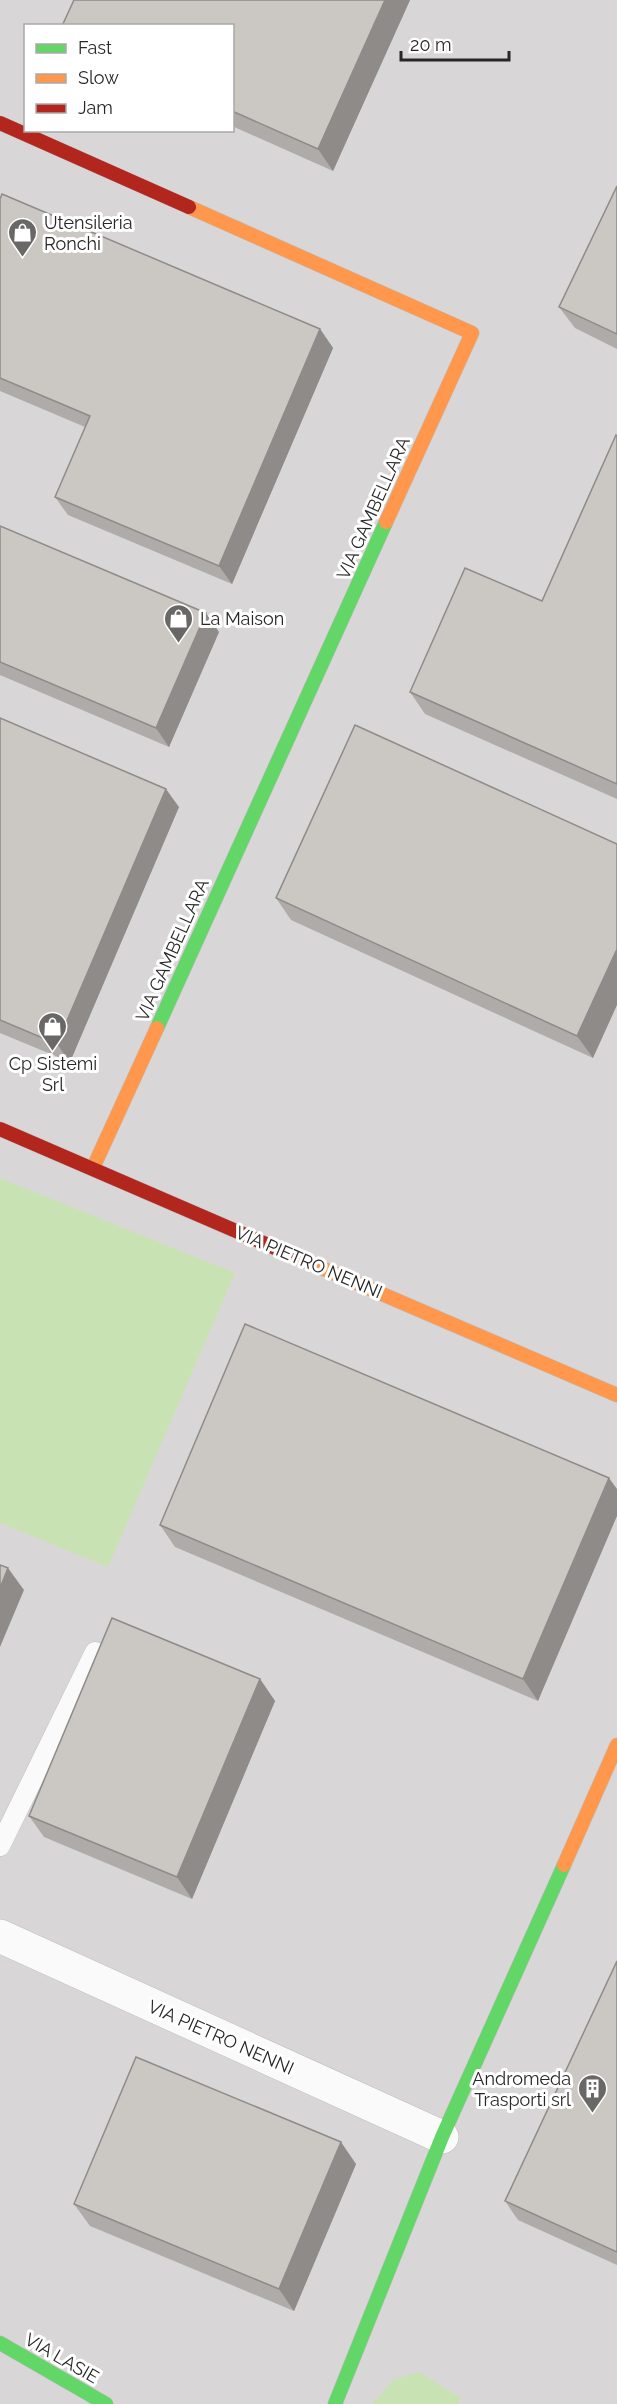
<svg xmlns="http://www.w3.org/2000/svg" width="617" height="2404" viewBox="0 0 617 2404" font-family="Raleway,sans-serif">
  <style>
    .industrial { fill: #d9d6d8; fill-rule: evenodd }
    .green { fill: #c9e2b4 }
    .lines { fill: none; stroke-linecap: round; stroke-linejoin: round }
    .lane-casing { stroke: #bfbebe; stroke-width: 21 }
    .street-casing { stroke: #bfbebe; stroke-width: 34 }
    .fast-casing { stroke: #bfbebe; stroke-width: 15 }
    .slow-casing { stroke: #bfbebe; stroke-width: 15 }
    .jam-casing { stroke: #bfbebe; stroke-width: 15 }
    .lane { stroke: #fbfafa; stroke-width: 20 }
    .street { stroke: #fbfafa; stroke-width: 33 }
    .fast { stroke: #63d668; stroke-width: 14 }
    .slow { stroke: #ff974d; stroke-width: 14 }
    .jam { stroke: #b3261e; stroke-width: 14 }
    .wall { fill: #afaba8 }
    .shaded-wall { fill: #8e8b88 }
    .building { fill: #cbc7c3; stroke: #8e8b88; stroke-width: 1.5 }
    .labels { text-anchor: middle; dominant-baseline: central; stroke-width: 6; stroke-linejoin: round; paint-order: stroke }
    .poi-label { font-size: 18px; fill: #272727; stroke: #fff; text-anchor: start }
    .street-label { font-size: 18px; fill: #272727; stroke: #fff }
  </style>
  <rect width="100%" height="100%" fill="#e6e1dc"/>
  <path class="industrial" d="M0,0h617v2404h-617zM26,26h206v104h-206z"/>
  <path class="green" d="M0,1178l235,95 -127,294 -108,-44z
    M419,2372l42,26 -3,6h-85l21,-25z"/>
  <g class="lines">
    <defs>
      <path id="lane" d="M0,1846l95,-194"/>
      <path id="street" d="M0,1936l442,201"/>
      <path id="fast" d="M157,1028l229,-506
        M0,2343l106,61
        M335,2404l107,-267 122,-272"/>
      <path id="slow" d="M189,207l283,126 -86,189
        M93,1168l64,-140
        M289,1254l328,141
        M564,1865l53,-120"/>
      <path id="jam" d="M0,123l189,84
        M0,1129l289,125"/>
    </defs>
    <use href="#lane" class="lane-casing"/>
    <use href="#street" class="street-casing"/>
    <use href="#fast" class="fast-casing"/>
    <use href="#slow" class="slow-casing"/>
    <use href="#jam" class="jam-casing"/>
    <use href="#lane" class="lane"/>
    <use href="#street" class="street"/>
    <use href="#fast" class="fast"/>
    <use href="#slow" class="slow"/>
    <use href="#jam" class="jam"/>
  </g>
  <path class="wall" d="M74,0h336l-77,171 -101,-45v-100z
    M617,186v163l-42,-21 -16,-21z
    M0,199l320,130 13,19 -101,236 -164,-69 -13,-18 30,-70 -85,-36z
    M617,436v363l-192,-85 -15,-22 132,-91z
    M0,526l219,106 -50,115 -169,-72z
    M0,718l179,89 -109,255 -70,-29z
    M617,844l-24,214 -302,-138 -15,-22z
    M609,1478l-71,223 -363,-154 -15,-22z
    M260,1679l15,22 -83,198 -148,-62 -15,-21z
    M617,1961v304l-99,-45 -13,-19z
    M356,2164l-62,147 -204,-85 -16,-22z"/>
  <path class="shaded-wall" d="M385,0h25l-77,171 -15,-22z
    M320,329l13,19 -101,236 -13,-18z
    M206,613l13,19 -50,115 -13,-19z
    M166,789l13,18 -109,255 -13,-18z
    M617,949v56l-24,53 -16,-22z
    M609,1478l8,11v27l-79,185 -15,-22z
    M8,1568l16,22 -24,57v-59z
    M260,1679l15,22 -83,198 -15,-22z
    M341,2142l15,22 -62,147 -15,-22z"/>
  <path class="building" d="M74,0h311l-67,149 -86,-38v-85h-170z
    M617,186v148l-58,-27z
    M2,194l318,135 -101,237 -164,-69 35,-81 -90,-38v-179z
    M616,435l1,1v348l-207,-92 55,-124 77,33z
    M0,526l206,87 -50,115 -156,-66z
    M0,718l166,71 -109,255 -57,-24z
    M355,725l262,119v105l-40,87 -301,-138z
    M245,1324l364,154 -86,201 -363,-154z
    M0,1565l8,3 -8,20z
    M112,1618l148,61 -83,198 -148,-61z
    M617,1961v291l-112,-51z
    M136,2057l205,85 -62,147 -205,-85z"/>
  <defs>
    <symbol id="shop-pin" viewBox="-11 -11 22 30"><path d="M0 17L-7.5 6A9.5 9.5 0 1 1 7.5 6Z" fill="#6a6866" stroke="#fff"/><path d="M-5-2.5h2.3a2.7 3.5 0 0 1 5.4 0H5L5.5 6h-11ZM-1.5-2.5h3a1.5 2.3 0 0 0-3 0Z" fill="#fff"/></symbol>
    <symbol id="building-pin" viewBox="-11 -11 22 30"><path d="M0 17L-7.5 6A9.5 9.5 0 1 1 7.5 6Z" fill="#6a6866" stroke="#fff"/><path d="M-4-6H4V6H1V3H-1V6H-4ZM-2.5-4.3h1.7v1.8h-1.7ZM.8-4.3h1.7v1.8H.8ZM-2.5-1h1.7V.8h-1.7ZM.8-1h1.7V.8H.8Z" fill="#fff"/></symbol>
  </defs>
  <g fill-rule="evenodd">
    <use href="#shop-pin" x="6" y="216" width="33" height="45"/>
    <use href="#shop-pin" x="162" y="602" width="33" height="45"/>
    <use href="#shop-pin" x="36" y="1010" width="33" height="45"/>
    <use href="#building-pin" x="576" y="2072" width="33" height="45"/>
  </g>
  <g class="labels">
    <g class="poi-label">
      <text x="44" y="222">Utensileria<tspan x="44" dy="21">Ronchi</tspan></text>
      <text x="200" y="618">La Maison</text>
      <text x="53" y="1063" text-anchor="middle">Cp Sistemi<tspan x="53" dy="21">Srl</tspan></text>
      <text x="571" y="2078" text-anchor="end">Andromeda<tspan x="571" dy="21">Trasporti srl</tspan></text>
    </g>
    <g class="street-label">
      <text transform="translate(373 508) rotate(-66)">VIA GAMBELLARA</text>
      <text transform="translate(172 950) rotate(-66)">VIA GAMBELLARA</text>
      <text transform="translate(309 1262) rotate(23)">VIA PIETRO NENNI</text>
      <text transform="translate(221 2037) rotate(24)">VIA PIETRO NENNI</text>
      <text transform="translate(62 2358) rotate(30)">VIA LASIE</text>
    </g>
  </g>
  <rect x="24" y="24" width="210" height="108" fill="#ffffff" stroke="#a9a9a9" stroke-width="1.5"/>
  <rect x="36" y="44" width="30" height="9" fill="#63d668" stroke="#a9a9a9" stroke-width="1.5"/>
  <text x="78" y="54" font-size="18" fill="#272727">Fast</text>
  <rect x="36" y="74" width="30" height="9" fill="#ff974d" stroke="#a9a9a9" stroke-width="1.5"/>
  <text x="78" y="84" font-size="18" fill="#272727">Slow</text>
  <rect x="36" y="104" width="30" height="9" fill="#b3261e" stroke="#a9a9a9" stroke-width="1.5"/>
  <text x="78" y="114" font-size="18" fill="#272727">Jam</text>
  <path d="M401 51v9h108v-9" fill="none" stroke="#272727" stroke-width="3"/>
  <text x="410" y="51" font-size="18" fill="#272727" stroke="#ffffff" stroke-width="4.5" paint-order="stroke">20 m</text>
</svg>
